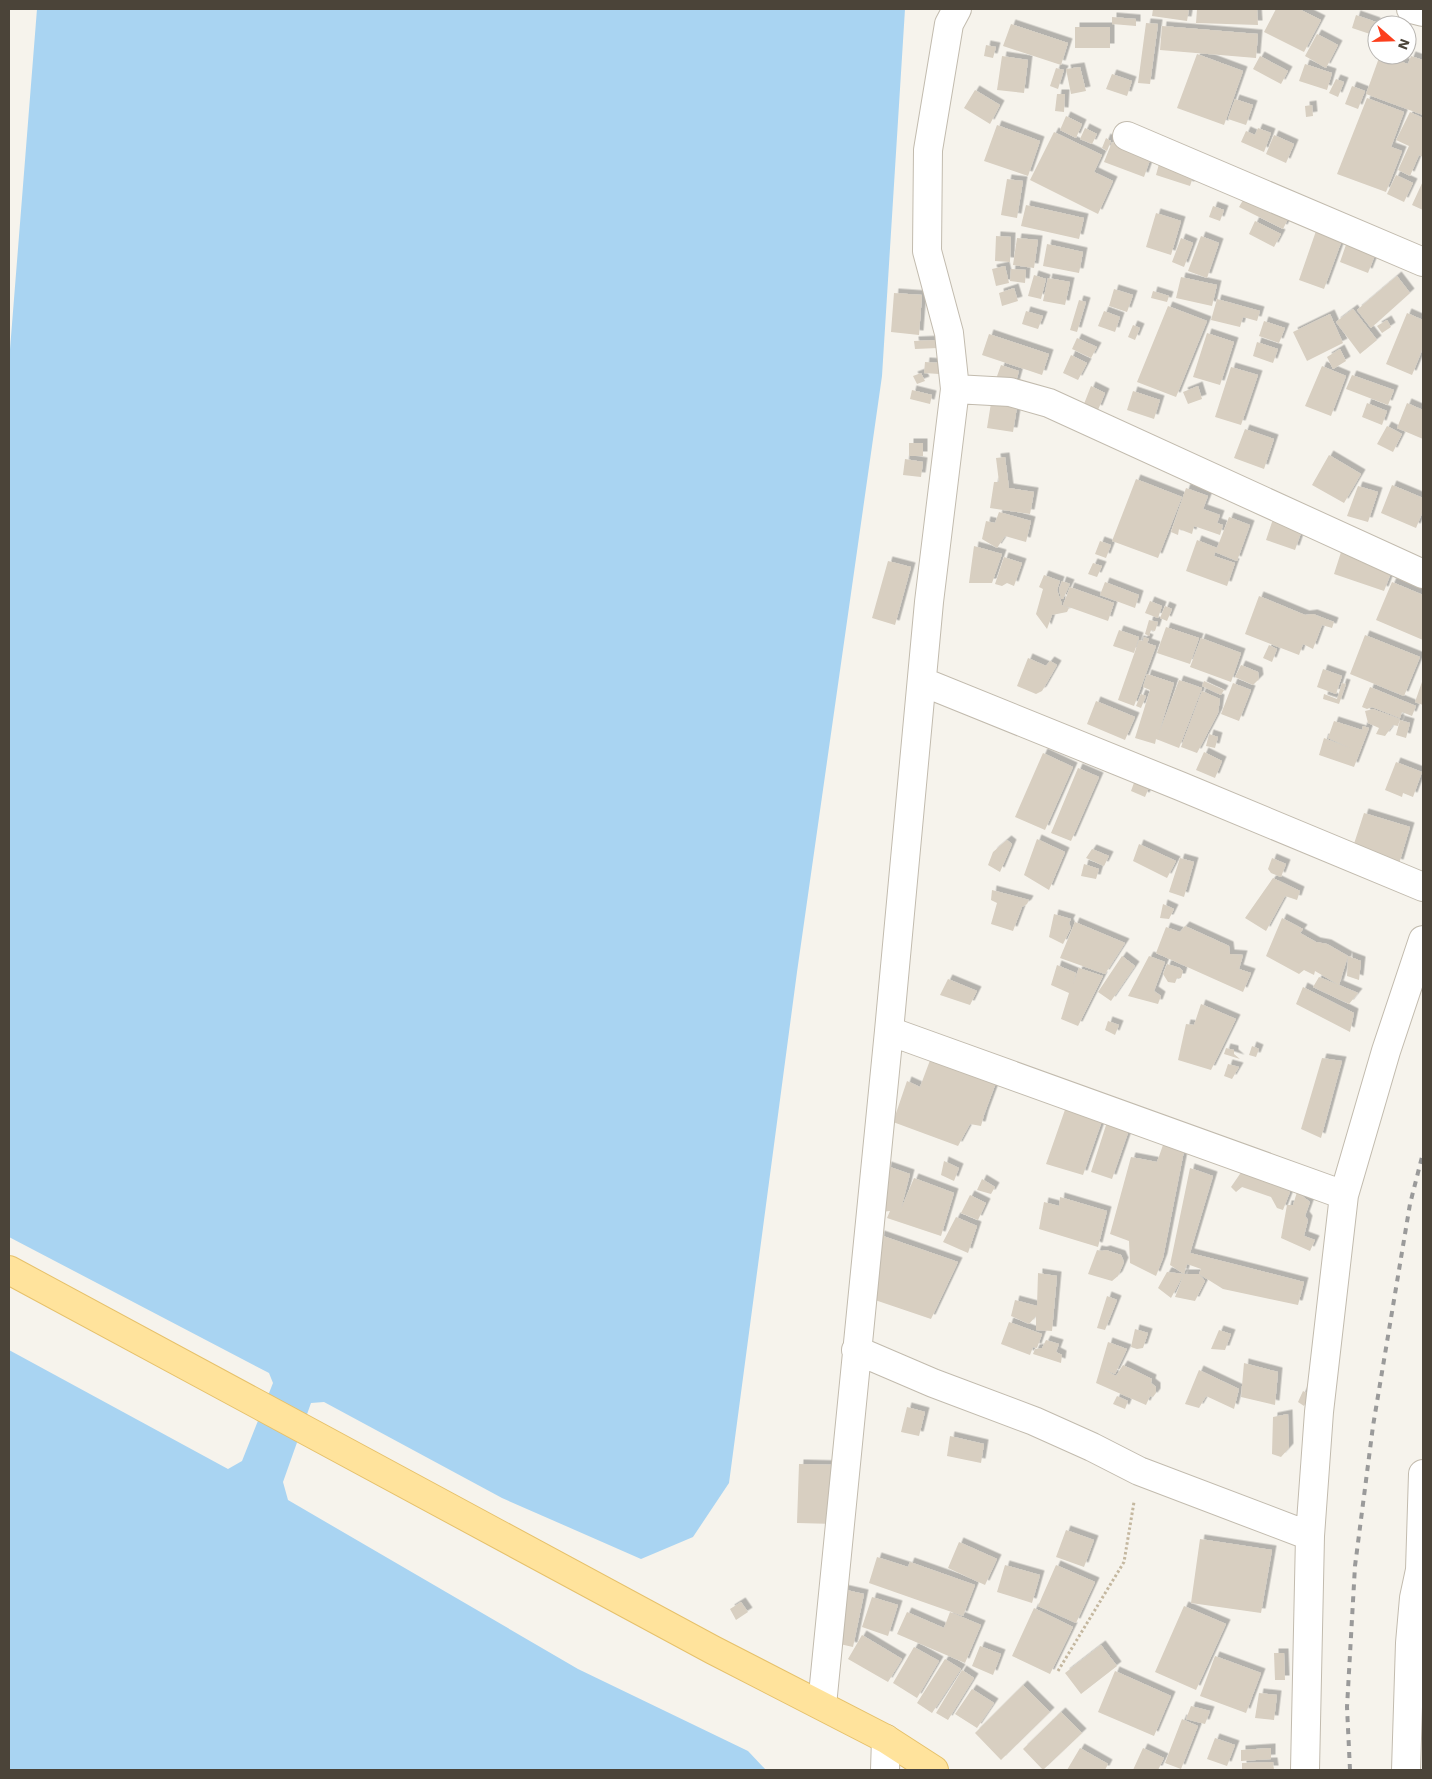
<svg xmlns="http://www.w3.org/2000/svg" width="1432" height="1779" viewBox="0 0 1432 1779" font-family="'Work Sans',sans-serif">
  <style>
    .water { fill: #a9d4f2 }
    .building { fill: #d8cfc1; filter: url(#shadow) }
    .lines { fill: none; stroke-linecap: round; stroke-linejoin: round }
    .minor-casing { stroke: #c2bbae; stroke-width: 30 }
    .major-casing { stroke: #e6c16a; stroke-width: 30 }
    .path { stroke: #c4b79f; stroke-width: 3; stroke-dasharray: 2.5 2.5; stroke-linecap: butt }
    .minor { stroke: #fff; stroke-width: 28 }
    .major { stroke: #ffe39c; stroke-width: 28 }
    .rail { stroke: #9a9a9a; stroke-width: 4; stroke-dasharray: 6 6; stroke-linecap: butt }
  </style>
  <defs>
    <filter id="shadow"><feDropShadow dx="4.5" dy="-4.5" stdDeviation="0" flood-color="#0004"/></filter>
  </defs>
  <rect width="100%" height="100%" fill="#f6f3ec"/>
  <path class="water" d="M37,9h868l-23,367 -85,596 -68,511 -36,54 -52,22 -139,-61 -178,-96 -13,1 -28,79 5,18 290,169 170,82 18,19h-757v-420l219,119 14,-8 31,-78 -4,-10 -260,-136v-875z"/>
  <path class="building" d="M1153,9h36l-2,12 -35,-5z
    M1197,9h60l1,16 -62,-2z
    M1276,9h23l22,11 -17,32 -40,-20z
    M1356,15l20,7 -3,13 -21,-7z
    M1112,17l24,2v7l-24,-2z
    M1146,23l12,1 -8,60 -12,-1z
    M1011,24l57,19 -7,22 -58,-19z
    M1162,26l96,8 -2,24 -96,-8z
    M1075,27h35v21h-35z
    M1317,34l21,11 -12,23 -21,-12z
    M986,45l10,2 -3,11 -9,-2z
    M1197,54l46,17 -19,54 -47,-17z
    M1380,55l28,9 3,-8 12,4v55l-57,-21z
    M1002,56l26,4 -4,33 -27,-3z
    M1260,56l28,15 -7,13 -28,-15z
    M1305,64l27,9 -5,17 -28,-9z
    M1080,67l6,24 -15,3 -5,-25z
    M1056,68l8,2 -6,19 -8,-3z
    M1112,74l20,7 -5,15 -21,-7z
    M1336,79l8,3 -6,15 -9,-4z
    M1352,86l13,5 -7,18 -13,-5z
    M975,90l25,15 -10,19 -26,-16z
    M1057,94h8l-1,18 -9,-1z
    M1367,98l37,14 -13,35 11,4 -16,41 -49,-18z
    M1235,99l18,6 -7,20 -18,-6z
    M1312,105l1,11 -7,1 -1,-11z
    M1410,112l13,6v39l-4,-2 -9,21 -12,-6 11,-24 -13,-6z
    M1066,116l16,8 -6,14 -16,-8z
    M997,125l43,16 -12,35 -44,-15z
    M1085,128l12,6 -5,10 -12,-5z
    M1258,128l13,5 -7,19 -23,-10 5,-11 9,4z
    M1054,132l48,23 -8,17 19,9 -15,33 -68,-34z
    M1274,135l20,9 -8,19 -20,-9z
    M1106,138l5,3 -4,10 -5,-3z
    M1112,142l39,15 -7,20 -40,-15z
    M1160,160l35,11 -5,15 -34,-11z
    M1396,175l17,8 -9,19 -17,-8z
    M1007,179l16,2 -6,37 -16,-3z
    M1423,181v29l-11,-5z
    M1246,195l43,22 -6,12 -44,-22z
    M1026,205l58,13 -5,21 -58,-13z
    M1213,206l11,4 -4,11 -11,-4z
    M1156,213l25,8 -10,34 -25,-8z
    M1255,221l26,13 -7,13 -25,-13z
    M1316,231l26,9 -18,49 -25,-9z
    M996,236l15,1 -1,25 -15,-1z
    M1201,236l18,7 -12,35 -19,-7z
    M1017,238l21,2 -4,28 -21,-3z
    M1181,238l12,5 -9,24 -12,-5z
    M1348,239l29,11 -9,23 -28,-11z
    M1047,244l36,8 -4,21 -36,-7z
    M1005,266l4,17 -13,3 -4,-17z
    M1011,269l15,1 -1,13 -15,-2z
    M1034,275l12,4 -5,20 -13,-3z
    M1397,276l13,17 -39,35 -14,-18z
    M1181,277l36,8 -5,21 -36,-8z
    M1048,278l22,4 -5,23 -22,-4z
    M1014,288l4,13 -16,5 -3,-13z
    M1114,289l19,6 -6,17 -18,-6z
    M1153,291l16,5 -2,6 -16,-4z
    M894,293l28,2 -3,40 -28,-3z
    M1217,299l43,12 -3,10 -14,-4 -3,10 -29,-7z
    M1079,300l7,2 -9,30 -7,-2z
    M1168,306l39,15 -31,76 -39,-15z
    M1353,309l24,31 -17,14 -24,-32z
    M1026,311l17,5 -5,13 -16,-5z
    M1104,311l16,6 -5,15 -17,-6z
    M1407,313l16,7v28l-11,27 -26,-11z
    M1330,314l13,29 -36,18 -14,-29z
    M1387,320l4,7 -9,6 -5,-7z
    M1264,321l21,7 -6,15 -20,-7z
    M1133,325l7,3 -5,12 -7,-3z
    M1207,333l27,9 -14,43 -27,-8z
    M989,334l60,20 -7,21 -60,-20z
    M1077,338l20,9 -6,11 -19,-9z
    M938,340v8l-23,1 -1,-8z
    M1257,342l21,7 -5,14 -20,-7z
    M1340,349l6,12 -13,8 -6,-12z
    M1071,355l16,8 -9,17 -15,-7z
    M925,362l15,1 -1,11 -15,-1z
    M1001,365l18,6 -4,14 -19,-6z
    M1322,366l24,10 -15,40 -26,-10z
    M1231,367l27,8 -17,50 -26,-8z
    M921,373l4,8 -8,3 -4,-8z
    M1352,375l42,15 -6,15 -42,-16z
    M1091,386l14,7 -7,17 -14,-6z
    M1198,386l4,13 -14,5 -5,-12z
    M912,390l20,5 -2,9 -20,-5z
    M1133,391l27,9 -6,19 -27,-9z
    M991,403l26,4 -4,25 -26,-4z
    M1367,403l20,8 -5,14 -20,-8z
    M1407,403l16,7v29l-26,-11z
    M1387,426l15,8 -9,18 -16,-8z
    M1245,429l29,10 -10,30 -30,-11z
    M909,443h14v13h-14z
    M1329,455l32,19 -17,29 -32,-18z
    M1005,457l4,31 25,4 -4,22 -40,-6 4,-26h5l-3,-24z
    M905,459l18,3 -2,15 -18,-2z
    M1136,479l46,18 -24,61 -46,-17z
    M1392,485l31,13v13l-7,17 -35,-15z
    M1358,486l20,6 -10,30 -21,-6z
    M1186,488l22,8 -5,13 17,6 -3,8 6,2 -3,10 -26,-9 -2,8 -13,-5 -1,6 -7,-3z
    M999,512l32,9 -5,21 -21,-6 -8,12 -15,-9 4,-18 9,2z
    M1229,517l21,8 -13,36 -22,-9 -1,4 21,7 -8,23 -41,-15 11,-31 20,8z
    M1273,519l29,11 -7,20 -29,-10z
    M1100,541l11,4 -5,13 -11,-4z
    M974,546l28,8 -10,29h-23z
    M1342,549l51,19 -9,23 -50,-17z
    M1004,557l18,6 -8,23 -7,-3 -5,3 -7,-2z
    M888,561l23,6 -16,58 -23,-7z
    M1093,563l9,3 -5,11 -9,-3z
    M1044,575l16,6 -3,9 5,14h-2l9,4 -2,4 -15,3 -5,14 -11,-15 7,-25 -4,-2z
    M1062,581l8,3 -7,15h-2l-2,-10z
    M1105,582l34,13 -4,13 -35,-13z
    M1392,582l31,13v45l-47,-20z
    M1070,587l44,16 -6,18 -45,-16z
    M1259,596l46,19 8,-1 21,8 -2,6 -10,-3 -9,24 -10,-5 -4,11 -54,-21z
    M1150,601l12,5 -4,12 -13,-5z
    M1165,606l7,3 -5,12 -7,-3z
    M1149,620l9,2 -3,9 -4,-1 -2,6 -4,-2z
    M1166,627l33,11 -9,26 -33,-11z
    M1119,630l20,7 -5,16 -21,-7z
    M1365,635l55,22 -16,39 -54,-22z
    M1144,637l5,2 -2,4 9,3 -22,60 -16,-6 21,-60 4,1z
    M1201,638l40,15 -10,29 -41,-15z
    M1269,645l8,4 -5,13 -9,-4z
    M1028,658l18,8 4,-5 7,4 -15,26 -6,3 -19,-8z
    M1241,665l17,7 1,7 -6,6 -18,-8z
    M1323,669l19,7 -6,18 -19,-7z
    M1147,674l27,9 -16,53 21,-56 23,8 -23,60 -23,-9 -1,5 -20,-6 15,-48 -7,-3z
    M1423,679v26l-8,-3z
    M1204,681l20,9 -3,5 -19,-9z
    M1233,683l18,7 -12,31 -18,-7z
    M1342,683l4,1 -7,20 -16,-5 1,-5 13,5z
    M1370,687l46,19 -4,10 -10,-4 -2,6 -28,-11 -5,2 -5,-2z
    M1202,691l18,8 -2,14 -21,40 -16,-6z
    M1141,694l5,2 -5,12 -5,-2z
    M1096,701l39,16 -10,23 -38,-16z
    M1373,709l27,10 -2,7 -5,-1 -8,11 -9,-2 3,-6 -11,-5 -3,-12z
    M1400,720l10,3 -4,15 -10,-3z
    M1334,721l28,9 1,-4 6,2 -15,39 -35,-12 5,-17 26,10 -22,-10z
    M1209,734l9,3 -3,11 -9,-2z
    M1204,752l18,9 -7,17 -19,-8z
    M1043,753l30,14 -28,63 -30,-13z
    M1396,762l26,10 -9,25 -10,-4 -1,4 -17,-7z
    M1078,768l21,9 -28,64 -20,-8z
    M1135,780l15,5 -5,12 -14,-6z
    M1364,813l46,14 -11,37 -47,-14z
    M1037,839l28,13 -16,38 -25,-15z
    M1007,840l5,4 -12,28 -12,-7 5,-13z
    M1139,844l37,17 -9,17 -34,-17z
    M1092,849l17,7 -5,10 -18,-8z
    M1180,858l14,4 -10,35 -15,-5z
    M1272,858l14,6 -5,13 -10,-4 -3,-4z
    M1084,864l15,5 -3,10 -15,-3z
    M1273,878l27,13 -3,9 -12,-4 -19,35 -21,-13z
    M992,890l37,10 -2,4 -5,3 -9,24 -22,-7 6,-21 -6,-3z
    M1163,904l11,5 -5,10 -9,-1z
    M1054,914l17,5 -2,4 2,5 -8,16 -14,-7z
    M1282,918l21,11 -3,4 16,9 11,2 21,12 -9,29 19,8 -9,11 -36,-17 6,-10 20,8 -24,-14 -1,4 -10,-5 -5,4 -33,-18z
    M1075,922l50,21 -20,31 -45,-16z
    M1185,926l44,20 1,8 13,1 -4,14 12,4 -8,19 -87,-39 10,-26 14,5z
    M1122,956l13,10 -24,35 -13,-9z
    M1149,956l16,6 -11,29 7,5 -3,8 -30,-8z
    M1348,956l13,5 -2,19 -12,-4z
    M1167,964l13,4 3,3 -2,7h-4l-2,5 -7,-1 -5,-8z
    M1057,965l19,8 -3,11 6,-16 24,8 -25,50 -17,-7 8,-26 -18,-8z
    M948,979l29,12 -7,14 -30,-10z
    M1303,987l51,26 -4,19 -54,-28z
    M1201,1004l35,15 -25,51 -33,-10 8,-36 8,1z
    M1108,1021l11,4 -4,10 -10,-5z
    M1252,1046l7,3 -3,8 -7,-2z
    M1226,1048l8,2v4l6,5 -16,-5z
    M932,1055l65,25 -13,35 -3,11 -11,-2 -12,22 -65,-24 14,-41 13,6z
    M1322,1058l20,3 -21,77 -20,-9z
    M1228,1064l11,3 -7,12 -8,-3z
    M1067,1104l36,14 -20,57 -37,-11z
    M1108,1119l22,8 -18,52 -21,-7z
    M1163,1145l21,6 -21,107 -7,18 -26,-13 -1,-22 -19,-7 21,-77 26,5z
    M944,1161l15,7 -5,13 -13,-6z
    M887,1166l23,8 -9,35 13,-31 40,15 -13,43 -54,-18 3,-7 -10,1z
    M1190,1168l23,8 -23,77 114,29 -6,23 -75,-16 -24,-15 2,-5 -14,-5 -3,10h15l6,7 -10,20 -20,-4 9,-23 -14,-9z
    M1242,1171l48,21 -7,18 -6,-2 -6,-11 -29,-10 -6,5 -5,-5z
    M982,1179l13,8 -4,7 -14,-4z
    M1297,1192l13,10 -5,14 3,4 -4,16 11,4 -5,11 -29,-13 6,-33h6z
    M970,1195l16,8 -8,17 -17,-7z
    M1060,1197l47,14 -9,36 -59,-18 5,-27 15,4z
    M956,1217l21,9 -9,27 -25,-11z
    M880,1235l78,27 -27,57 -59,-20z
    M1097,1250l5,1 4,-1 15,5 3,7 -6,14 -6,5 -24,-7z
    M1167,1272l17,2 -13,24 -13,-10z
    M1038,1273l19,3 -5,55 -16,-1v-14l-7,8 -18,-8 4,-16 22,6z
    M1107,1296l10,4 -12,30 -8,-2z
    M1009,1322l33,12 -5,14 -4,-1 -3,8 -29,-11z
    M1135,1329l13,4 -5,15 -6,1 -6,-2z
    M1219,1330l12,4 -6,16 -14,-1z
    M1046,1340l13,4 -3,8 6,3 -1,8 -28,-9 2,-5 7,-1z
    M1108,1342l19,7 -12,25 -12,-5 13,7 7,-11 29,14 -1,4 5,4v6l-3,4 -3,-1 -4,9 -50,-22z
    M1244,1363l34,9 -3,33 -34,-8z
    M1199,1370l40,19 -5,20 -28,-13 -7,12 -14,-4z
    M1303,1391l7,4 -6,11 -6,-4z
    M1117,1396l11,5 -3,8 -12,-5z
    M907,1407l18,5 -6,24 -18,-4z
    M1288,1414l1,34 -8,9 -9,-3 1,-37z
    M950,1436l34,8 -3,19 -34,-7z
    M799,1464l39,1 -3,59 -38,-1z
    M1066,1530l28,10 -10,27 -28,-10z
    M1200,1539l72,11 -11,63 -70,-10z
    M959,1542l38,17 -12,26 -37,-17z
    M877,1557l31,10 2,-5 65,23 -12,31 -94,-33z
    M1005,1565l35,10 -8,28 -35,-11z
    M1056,1565l39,17 -19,41 -38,-17z
    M842,1589l22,5 -11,53 -22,-5z
    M872,1597l26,8 -10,31 -26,-9z
    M741,1602l7,10 -12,8 -6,-11z
    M1184,1606l42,18 -30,66 -41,-18z
    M1034,1608l39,19 -23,47 -38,-18z
    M907,1612l37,16 6,-16 31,13 -16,38 -68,-29z
    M862,1635l40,24 -14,23 -40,-23z
    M1101,1645l16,21 -36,28 -16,-21z
    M980,1646l21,8 -8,21 -21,-9z
    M914,1647l25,14 -22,37 -24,-15z
    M1274,1653h10l1,27h-10z
    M1215,1656l46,17 -15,40 -46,-17z
    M945,1659l16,10 -29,44 -15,-10z
    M962,1670l12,8 -26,42 -12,-7z
    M1115,1671l56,25 -17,40 -56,-24z
    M1023,1685l27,27 -49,48 -26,-27z
    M972,1689l22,14 -17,25 -22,-14z
    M1259,1693l18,2 -3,25 -19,-2z
    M1191,1706l19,5 -5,13 -19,-5z
    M1061,1712l21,21 -39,37 -20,-21z
    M1182,1719l16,7 -17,43 -16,-6z
    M1215,1738l20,7 -8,21 -20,-7z
    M1080,1748l28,16 -3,6h-38z
    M1143,1748l21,10 -6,12h-25z
    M1271,1748v11l-30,2v-11z
    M1273,1762l1,8h-32v-7z"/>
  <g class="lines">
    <defs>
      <path id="minor" d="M1411,9l12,3
        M1127,136l296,126
        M955,389l55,3 39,11 374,171
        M923,682l257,104 243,101
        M889,1031l455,164
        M856,1350l77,33 101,38 58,26 47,24 171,65
        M822,1705l67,-674 40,-429 26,-213 -6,-56 -22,-82 1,-101 21,-126 8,-15
        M885,1770l1,-31
        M1305,1770l5,-234 9,-124 25,-217 42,-144 37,-111
        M1406,1770l4,-127 4,-45 6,-28 3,-96"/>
      <path id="major" d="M9,1270l704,380 173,89 48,31"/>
    </defs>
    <use href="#minor" class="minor-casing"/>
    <use href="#major" class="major-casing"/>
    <path class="path" d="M1058,1671l66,-109 10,-60"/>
    <use href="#minor" class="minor"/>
    <use href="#major" class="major"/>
    <path class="rail" d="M1350,1770l-3,-63 8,-141 18,-140 37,-222 13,-51"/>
  </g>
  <rect width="1432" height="1779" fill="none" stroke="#4b4439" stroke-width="20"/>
  <g transform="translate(1392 40) rotate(110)"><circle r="24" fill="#ffffff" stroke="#b7b4b0"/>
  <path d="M0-4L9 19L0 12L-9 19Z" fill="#fc3f1d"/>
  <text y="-8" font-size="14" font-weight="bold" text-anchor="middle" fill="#4b4439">N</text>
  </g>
</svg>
